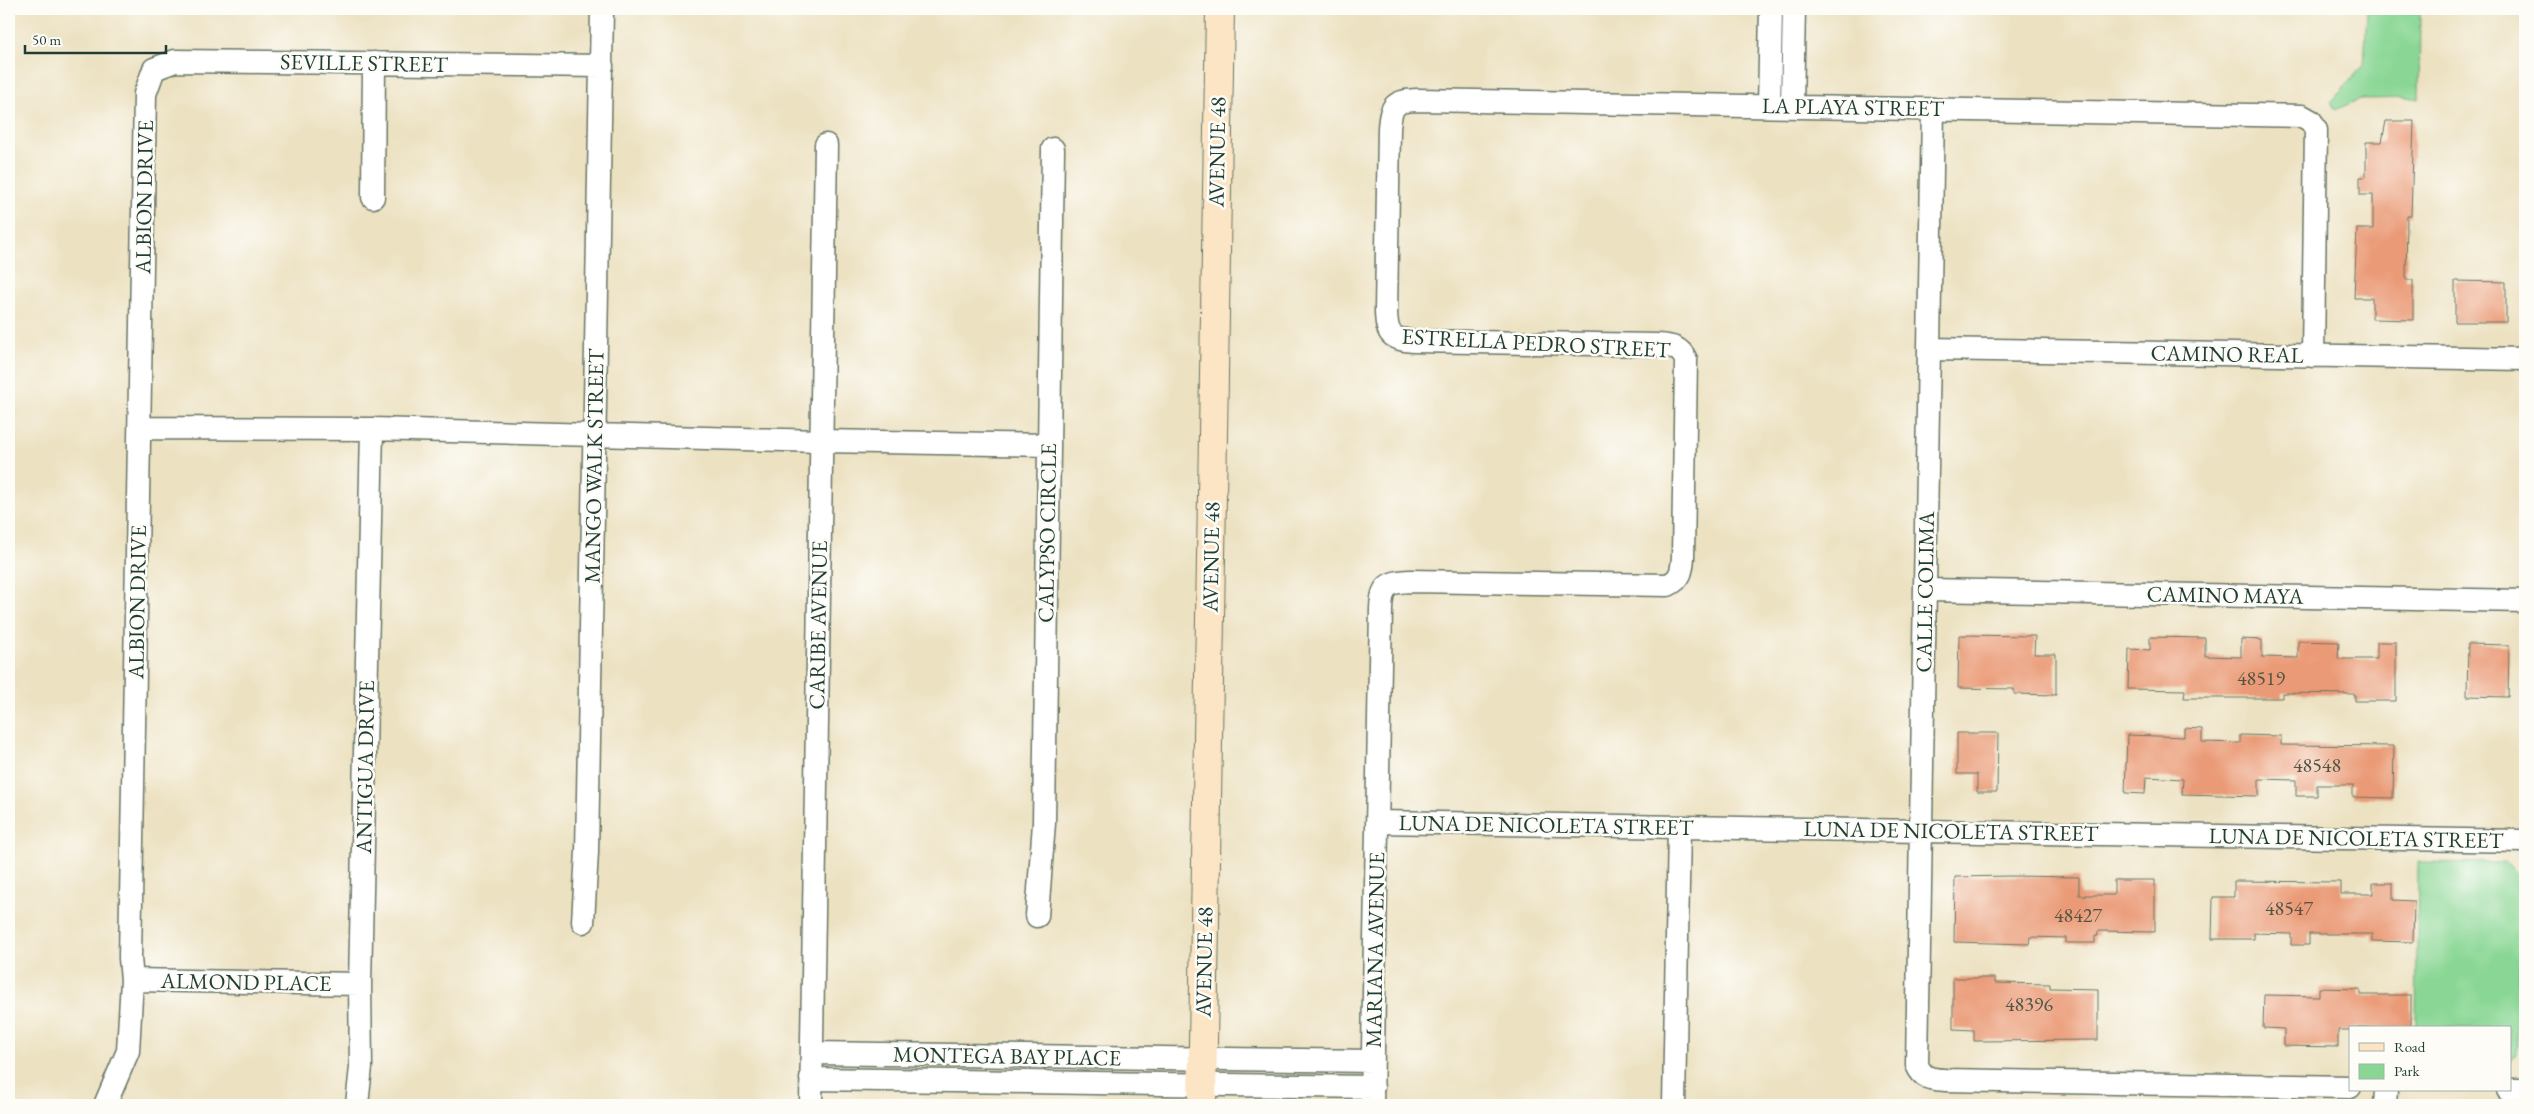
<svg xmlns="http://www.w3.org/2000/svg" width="2534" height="1114" viewBox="0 0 2534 1114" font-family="'EB Garamond',serif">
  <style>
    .green { fill: #8ad795; stroke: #548a64 }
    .building { fill: #ea9a76 }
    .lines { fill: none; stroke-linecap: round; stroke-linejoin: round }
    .street-casing { stroke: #677665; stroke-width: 25 }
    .secondary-casing { stroke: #677665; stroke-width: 30 }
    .street { stroke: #fff; stroke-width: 22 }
    .secondary { stroke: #fce5c4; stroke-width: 28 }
    .labels { text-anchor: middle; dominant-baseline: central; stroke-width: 5; stroke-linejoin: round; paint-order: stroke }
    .number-label { font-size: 20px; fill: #525444 }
    .street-label { font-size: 22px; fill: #1f3d34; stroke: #fdfcf7 }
  </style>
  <rect width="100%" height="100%" fill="#fdfcf7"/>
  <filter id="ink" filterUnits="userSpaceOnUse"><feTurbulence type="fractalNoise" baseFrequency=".02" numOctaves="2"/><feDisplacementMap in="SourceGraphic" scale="10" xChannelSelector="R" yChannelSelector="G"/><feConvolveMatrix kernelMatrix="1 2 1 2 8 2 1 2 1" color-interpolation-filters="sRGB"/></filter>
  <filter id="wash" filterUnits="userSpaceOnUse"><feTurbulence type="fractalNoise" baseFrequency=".0096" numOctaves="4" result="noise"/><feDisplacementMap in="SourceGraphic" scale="20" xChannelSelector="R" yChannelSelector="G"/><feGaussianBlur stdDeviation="1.12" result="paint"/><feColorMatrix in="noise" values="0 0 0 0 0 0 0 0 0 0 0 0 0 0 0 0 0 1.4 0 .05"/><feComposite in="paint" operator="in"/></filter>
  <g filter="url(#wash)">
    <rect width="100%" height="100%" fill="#ece1c1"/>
    <path class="green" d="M2367,11l53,2 -1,85 -59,1 -25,11 -4,-9 33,-36z
      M2418,862l88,1 15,16 -4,168 -1,8 -6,7v-34h-94z"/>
    <g id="blocks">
      <path class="building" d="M2386,121h28l-3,95h-4l-1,64h7v40l-41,-1v-21h-18l3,-69h16v-34h-13v-18h6v-35h16z
        M2455,281l51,1v40h-51z
        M1959,635l76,1 -1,18h22v41l-42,-1v-5l-56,-1z
        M2150,637l55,1v18l36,1v-18l21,1v17l36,1v-17l41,1 -1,17h39v-17h19v59h-41v-7l-73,-1v5h-98l1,-8 -57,-1 1,-40 21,1z
        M2468,644l41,1 -1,52 -41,-1z
        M2184,728l18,1v13l38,1v-8l41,1v9l113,1 -1,52 -40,-1v-12h-36v11h-21v-16l-37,-1v17l-77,-2 1,-15 -37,-2 -1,17 -20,-1 2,-58 57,2z
        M1957,733h41l-1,59h-20v-18h-20z
        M2011,876l68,1v18h35v-15h41v52l-57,-1v5h-3v7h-29v-5l-36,-1 -1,7 -75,-2 1,-65z
        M2234,881l107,1v12h32v-11h20v17l21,1 -1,41 -41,-1v-7h-63v11h-18v-11l-37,-1v6h-42l1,-42h21z
        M1953,978h42v5l55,1v4l48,1v51l-124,1v-11l-21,-1z
        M2319,988l41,1v6h51v33h-61v2h-12v17l-54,-1v-17l-21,-1 1,-33 55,1z"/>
    </g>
  </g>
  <g filter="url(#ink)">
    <use href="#blocks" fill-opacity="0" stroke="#677665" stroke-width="1"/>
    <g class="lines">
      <defs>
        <path id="street" d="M1769,106l2,-97
          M1792,106l2,-97
          M1933,109l-16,956c6,14 14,14 28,15l405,7
          M373,197l1,-134
          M1929,349l596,10
          M141,428l231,1 449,12 227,4
          M1925,590l600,11
          M1377,822l1148,19
          M1037,916l7,-93 9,-674
          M583,922l4,-70 15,-843
          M132,980l228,4
          M812,1053l561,8
          M811,1079l562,8
          M2508,1090h17
          M105,1105l23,-54 4,-71 -2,-22 15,-864 9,-25 21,-8 427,5
          M357,1105l4,-38 -1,-83 12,-555
          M811,1105l15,-960
          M1372,1105l9,-496c1,-23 6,-27 29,-28l258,4c13,-6 14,-14 15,-28l3,-197c-6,-13 -14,-14 -28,-15l-244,-4c-23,-2 -27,-6 -28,-29l3,-184c2,-24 6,-27 29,-28l884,16 9,5 5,9 -3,226
          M1674,1105l5,-278
          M2385,1105l1,-15"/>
        <path id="secondary" d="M1202,1105l18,-1096"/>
      </defs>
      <use href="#street" class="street-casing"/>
      <use href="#secondary" class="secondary-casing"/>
      <use href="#street" class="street"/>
      <use href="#secondary" class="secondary"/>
    </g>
  </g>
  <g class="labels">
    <g class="number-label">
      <text x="2261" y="678">48519</text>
      <text x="2317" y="765">48548</text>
      <text x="2289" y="908">48547</text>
      <text x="2078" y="915">48427</text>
      <text x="2029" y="1004">48396</text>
    </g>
    <g class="street-label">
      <text transform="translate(364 63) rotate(1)">SEVILLE STREET</text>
      <text transform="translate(1853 107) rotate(1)">LA PLAYA STREET</text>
      <text transform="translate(1217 152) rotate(-89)">AVENUE 48</text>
      <text transform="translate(144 197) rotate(-89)">ALBION DRIVE</text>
      <text transform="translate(1536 343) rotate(3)">ESTRELLA PEDRO STREET</text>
      <text transform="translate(2227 354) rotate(1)">CAMINO REAL</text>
      <text transform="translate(594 466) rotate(-89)">MANGO WALK STREET</text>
      <text transform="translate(1047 533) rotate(-89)">CALYPSO CIRCLE</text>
      <text transform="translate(1211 557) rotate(-89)">AVENUE 48</text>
      <text transform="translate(1925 592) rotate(-89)">CALLE COLIMA</text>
      <text transform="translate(2225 595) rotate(1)">CAMINO MAYA</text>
      <text transform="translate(137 602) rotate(-89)">ALBION DRIVE</text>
      <text transform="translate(818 625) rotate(-89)">CARIBE AVENUE</text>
      <text transform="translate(365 767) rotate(-89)">ANTIGUA DRIVE</text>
      <text transform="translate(1546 825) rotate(1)">LUNA DE NICOLETA STREET</text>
      <text transform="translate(1951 831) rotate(1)">LUNA DE NICOLETA STREET</text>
      <text transform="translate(2356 838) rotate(1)">LUNA DE NICOLETA STREET</text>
      <text transform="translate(1375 950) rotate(-89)">MARIANA AVENUE</text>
      <text transform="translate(1204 962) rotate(-89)">AVENUE 48</text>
      <text transform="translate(246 982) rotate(1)">ALMOND PLACE</text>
      <text transform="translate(1007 1056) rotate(1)">MONTEGA BAY PLACE</text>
    </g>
  </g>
  <rect width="2534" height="1114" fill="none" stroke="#fdfcf7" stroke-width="30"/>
  <rect x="2349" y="1026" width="162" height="65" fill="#fdfcf7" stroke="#a4b0a9"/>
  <rect x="2359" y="1043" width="25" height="8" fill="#fce5c4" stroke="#a4b0a9"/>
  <text x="2394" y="1052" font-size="15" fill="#1f3d34">Road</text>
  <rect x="2359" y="1064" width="25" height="15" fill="#8ad795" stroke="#a4b0a9"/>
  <text x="2394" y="1076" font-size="15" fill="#1f3d34">Park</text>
  <path d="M25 45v8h141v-8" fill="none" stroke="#1f3d34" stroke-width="2.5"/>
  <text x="32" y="45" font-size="15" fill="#1f3d34" stroke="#fdfcf7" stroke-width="4" paint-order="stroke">50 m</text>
</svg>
